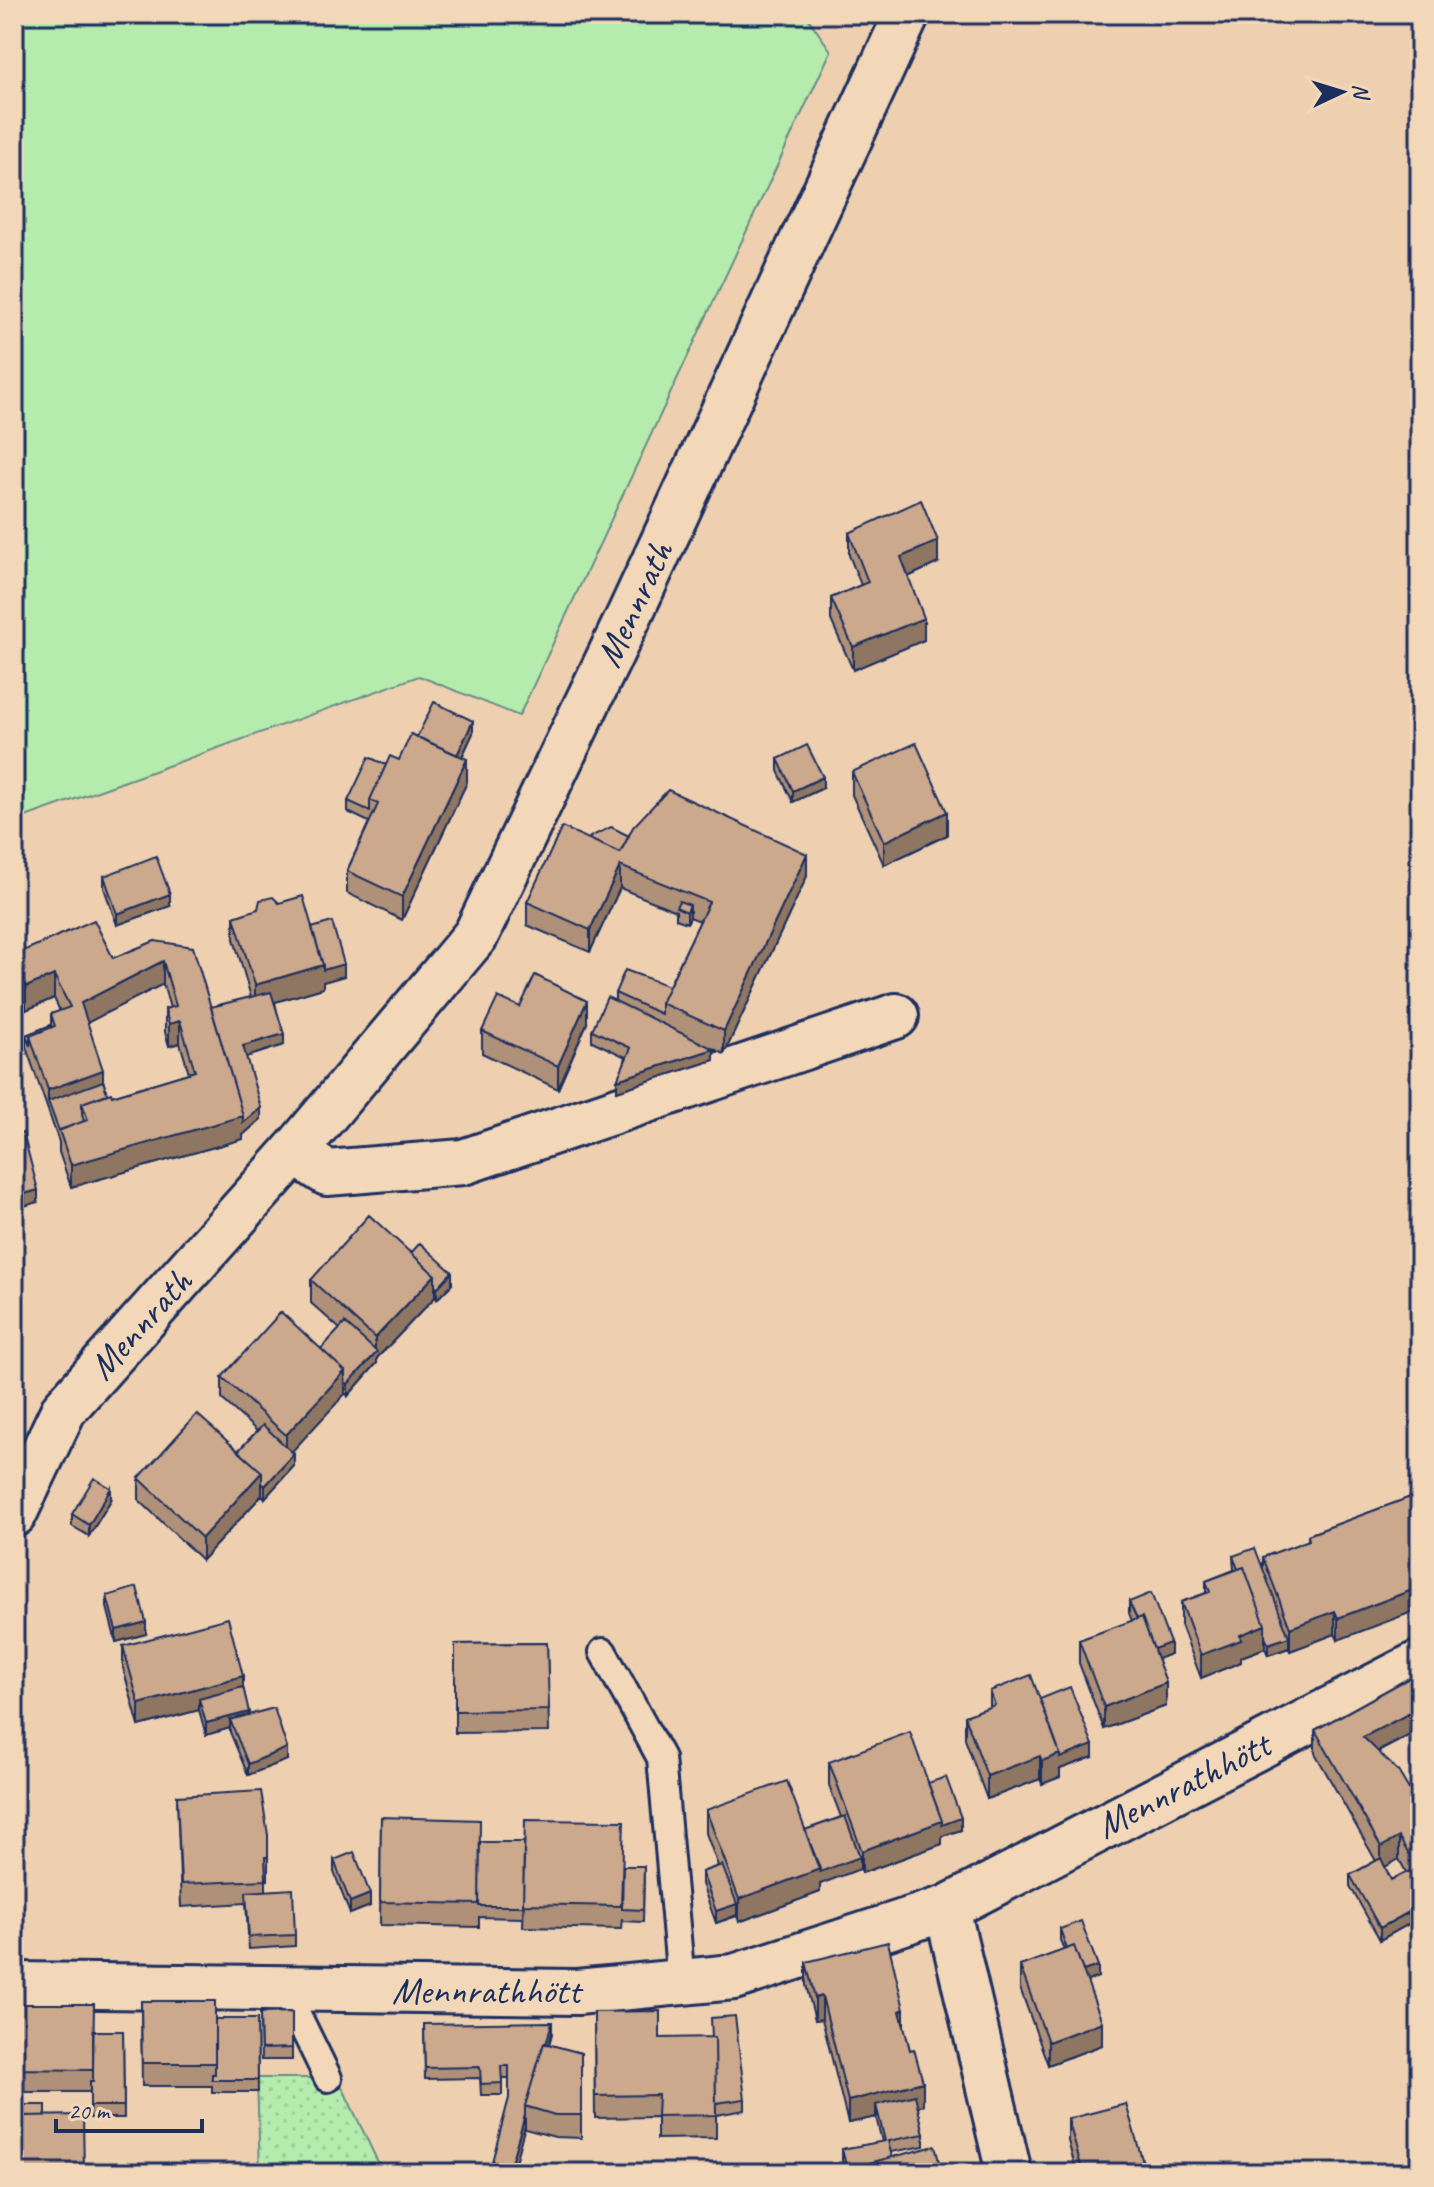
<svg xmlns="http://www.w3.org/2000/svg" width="1434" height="2187" viewBox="0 0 1434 2187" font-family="Caveat,sans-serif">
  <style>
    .green { fill: #b5ebad; stroke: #688d86; stroke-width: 2 }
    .park { fill: url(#park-dots); stroke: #688d86; stroke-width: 2 }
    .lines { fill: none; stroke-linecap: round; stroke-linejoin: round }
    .lane-casing { stroke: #1b2f5e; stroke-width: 32 }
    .street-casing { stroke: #1b2f5e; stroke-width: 50 }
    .secondary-casing { stroke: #1b2f5e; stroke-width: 50 }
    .lane { stroke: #f2d7b9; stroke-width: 26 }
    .street { stroke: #f2d7b9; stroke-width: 44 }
    .secondary { stroke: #f2d7b9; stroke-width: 44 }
    .wall { fill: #af9078; stroke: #1b2f5e; stroke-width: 2; fill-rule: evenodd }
    .shaded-wall { fill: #8f7662; stroke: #1b2f5e; stroke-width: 2 }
    .building { fill: #cca88c; stroke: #1b2f5e; stroke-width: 2 }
    .labels { text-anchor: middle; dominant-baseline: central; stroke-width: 8; stroke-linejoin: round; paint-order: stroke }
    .street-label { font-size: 38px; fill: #1b2f5e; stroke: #f2d7b9 }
  </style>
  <defs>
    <pattern id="park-dots" width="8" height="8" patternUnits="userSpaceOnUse" patternTransform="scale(2)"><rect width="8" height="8" fill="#b5ebad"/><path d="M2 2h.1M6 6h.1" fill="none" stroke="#9bca97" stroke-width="1.8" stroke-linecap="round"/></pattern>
  </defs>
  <rect width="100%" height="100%" fill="#eed0b1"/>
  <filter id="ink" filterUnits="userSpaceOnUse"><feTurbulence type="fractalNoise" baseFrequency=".0125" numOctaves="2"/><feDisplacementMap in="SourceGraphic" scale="16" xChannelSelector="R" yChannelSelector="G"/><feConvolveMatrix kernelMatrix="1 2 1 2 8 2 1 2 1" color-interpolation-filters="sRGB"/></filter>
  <g filter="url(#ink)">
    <path class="green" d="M14,14h791l26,37 -312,665 -100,-40 -405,145z"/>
    <path class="park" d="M257,2078h81l45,95h-123z"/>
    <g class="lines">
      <defs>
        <path id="lane" d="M603,1652l58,106 20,224
          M284,1988l44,90"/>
        <path id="street" d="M294,1152l33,21 136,-11 433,-146
          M947,1908l62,265
          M14,1985l563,7 157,-15 213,-69 473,-245"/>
        <path id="secondary" d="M14,1514l50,-105 230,-257 182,-217 153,-319 278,-602"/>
      </defs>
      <use href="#lane" class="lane-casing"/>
      <use href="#street" class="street-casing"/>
      <use href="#secondary" class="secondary-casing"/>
      <use href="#lane" class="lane"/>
      <use href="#street" class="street"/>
      <use href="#secondary" class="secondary"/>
    </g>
    <path class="wall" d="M849,533l89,30 -30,14 16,63 -71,30 -22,-50v-22l30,-13 -12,-30z
      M473,733l-11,24 5,25 -65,138 -55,-27v-22l22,-49 -21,-10v-11l38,-36 13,-5 18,-23z
      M778,759l45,29 -30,14 -15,-31z
      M852,772l95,63 -63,30 -32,-70z
      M629,836l178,40 -83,178 -10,-5v11l-97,31 9,-34 -34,-16v-11l23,-29v-8l54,-7 31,-65 -10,-4 -3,6 -11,-4v-8l-56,-23 -30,64 -63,-27v-23l62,-63z
      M104,876l66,30 -53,19 -13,-37z
      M279,903l33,25 32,48 -21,6v6l-48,14 9,43 -38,12 15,62 -18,16v4l-172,48 -12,-35v-10l-33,-95v-12l25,-10v-11l9,-3 -6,-13 -28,12 -12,-29v-26l99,3 42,-17 56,66 40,-10 -17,-58v-22zM163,984l7,24 -5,1v23l4,14 11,-3 9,30 -77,23 -5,-2 -20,-72z
      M520,1007l67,16 -29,66 -76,-36v-22z
      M411,1253l41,31 -15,15 -2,-2 -58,61v5l-29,33 -3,-3 -54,59 3,14 -29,32 -3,-3 -60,65 -63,-60v-22l99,-27 19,-20 -35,-32v-22l99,-28 19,-20 -29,-26v-23z
      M1416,1495l-78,145 -3,-6 -45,17 -1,-3 -21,7 -3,-7 -24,9v5l-40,16 -20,-53v-23l25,-9v-12l28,-11 -1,-14 30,13v-12l45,-16v-6z
      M111,1500l-22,36 -17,-10v-12z
      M107,1596l39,38 -30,8 -9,-35z
      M1129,1602l41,52 -13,5 9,47 -62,23 -25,-66v-23l53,-19 -3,-8z
      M547,1643l2,89 -94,1v-89z
      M123,1646l120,41 6,28 38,45 -39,15 -18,-43v-4l-24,7 -7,-25 -60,16 -16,-58z
      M1420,1672v58l-42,22 42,56v110l-40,22 -30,-54v-11l26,-14 -61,-108v-23zM1399,1859l7,13 -15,8 -6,-13z
      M990,1691l50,8 53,58 -33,12v8l-18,7 -2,-5 -53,20 -22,-60v-23l25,-9z
      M829,1762l99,21 33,47 -19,6v8l-80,29 -2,-5 -40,16v8l-81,30 -2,-6 -21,7 -14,-39v-12l16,-6 -12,-33v-23l99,20 36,-13 -12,-32z
      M177,1796l91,61v23l-2,-1v12l29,44v11l-46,3 -3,-46 -65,4z
      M381,1817l99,25 143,24h21l-1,56 -21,-1v-3l-1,11 -98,-2 1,-36 -1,27 -44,-1v10l-99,-2z
      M334,1860l36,46 -20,8 -16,-42z
      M1060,1929l38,48 -11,4 15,64 -54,20 -28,-77v-22l44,-16 -4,-10z
      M806,1962l98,64 19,79 -6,1 7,28v12l-33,6 1,5 50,16h-97l-3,-13v-11l40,-7 -6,-25 -28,6 -26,-104 -7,1 -9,-35z
      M141,2001l74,18h42l1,73h-46v-6h-70z
      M14,2004l80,27h29l1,87h-34v-26h-76z
      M292,2012v48h-31l-1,-47z
      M594,2012l66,26 85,61v11l-29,5v-8v31l-59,1v-22l-62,1z
      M424,2024l128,9 -3,12 32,8v85l-26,-1 -30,-8v-3l-16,-28v-20h-7v17h-21l-1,-17 -55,1z
      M1420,2066v24l-5,-9v-12z
      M14,2105l32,11 -24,22h-8z
      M1068,2119l78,54h-69l-9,-32z"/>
    <path class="shaded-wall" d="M938,541v22l-37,17v-23z
      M924,618v22l-71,30v-23z
      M473,721v12l-20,43v-12z
      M467,759v23l-65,138v-23z
      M823,777v11l-30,14v-11z
      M947,812v23l-63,30v-23z
      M807,854v22l-83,178v-23z
      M620,866v22l-30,64v-22z
      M170,894v12l-53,19v-11z
      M690,905v12l-3,6v-11z
      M163,961v23l-82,42v-23z
      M344,964v12l-21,6v6l-68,20v-23l68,-20z
      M54,975v23l-28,12v-23z
      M587,1001v22l-29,66v-23z
      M180,1021v22l-11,3v-22z
      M284,1034v11l-41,13v-12z
      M714,1049v11l-97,31v-11z
      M103,1070v23l-55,8v-11z
      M261,1108v11l-18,16v4l-172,48v-22z
      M38,1190v12l-24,7v-12z
      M20,1238v23l-6,1v-22z
      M452,1272v12l-15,15v-11z
      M435,1275v22l-58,61v5l-29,33v-12l27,-30v-16z
      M345,1371v23l-59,64v-23z
      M294,1454v12l-29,32v-12z
      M262,1472v23l-60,65v-22z
      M111,1488v12l-22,36v-11z
      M1420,1587v22l-82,31v-22z
      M1335,1611v23l-45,17v-23z
      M146,1622v12l-30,8v-12z
      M1265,1625v23l-24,9v5l-40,16v-23l39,-20z
      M1289,1637v11l-21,7v-11z
      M1170,1643v11l-20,8v-12z
      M243,1676v23h-44v11l-60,16v-22z
      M1166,1683v23l-62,23v-22z
      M1420,1708v22l-57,29v-22z
      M249,1712v11l-19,-3v8l-24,7v-12z
      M1093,1745v12l-33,12v8l-18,7v-23l18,-7z
      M287,1748v12l-39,15v-11z
      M1040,1756v23l-53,20v-23z
      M961,1818v12l-19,6v8l-80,29v-22l80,-30z
      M1399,1837v22l-18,10v-22z
      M860,1857v12l-40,15v8l-81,30v-23l81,-30z
      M370,1894v12l-20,8v-12z
      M737,1904v11l-21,8v-12z
      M1420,1906v12l-40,22v-12z
      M1098,1966v11l-18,7v-12z
      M822,1996v23l-7,1v-22z
      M904,2009v23l-4,-21z
      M552,2022v11l-21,75 -3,-1z
      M1102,2022v23l-54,20v-23z
      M923,2082v23l-45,11 -2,-11v12l-28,6v-22z
      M525,2115v11l-13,47h-4z"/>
    <path class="building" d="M921,500l17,41 -37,16 23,61 -71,29 -22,-49 37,-16 -19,-49z
      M434,702l39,19 -16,34 -40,-18z
      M411,734l56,25 -65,138 -55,-26 31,-67 -8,-4 20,-44 9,4z
      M916,743l31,69 -63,30 -32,-70z
      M807,745l16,32 -30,14 -15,-32z
      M369,757l17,8 -16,35v11l-22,-10z
      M668,790l139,64 -83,177 -63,-28 48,-101 -89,-36 -30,64 -63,-28 35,-75 58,26 13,-26z
      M611,827l18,9 -9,17 -31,-14 1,-2z
      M156,856l14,38 -53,20 -13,-38z
      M303,896l20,69 -68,20 -21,-68 24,-8 2,-9 13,-3 6,6z
      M679,901l11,4 -3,7 -11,-5z
      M94,920l19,38 42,-17 38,6 50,169 -172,49 -12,-35 29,-10 -6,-17 29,-10 1,3 83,-25 -15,-50 -11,3 -4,-15 11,-3 -13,-45 -82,42 22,67 -55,20 -18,-54 25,-10 -4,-12 19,-7 -16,-32 -28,12 -12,-29v-3z
      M332,922l12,42 -21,6v-5l-11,-37z
      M625,970l44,16 -8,17v11l-46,-21z
      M535,975l52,26 -29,65 -76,-35 16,-34 22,10z
      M271,992l13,42 -41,12 18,62 -18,15v-7l-32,-109z
      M607,997l107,52 -97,31 14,-32 -39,-18z
      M51,1025l1,2 -22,9v10l-4,-11z
      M103,1081l4,13 -25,9v11l2,7 -25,10 -11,-30z
      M23,1133l15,57 -24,7v-62z
      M14,1213l6,25 -6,2z
      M369,1215l66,60 -60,63 -64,-58z
      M420,1243l32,29 -15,16 -2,-3v-10l-24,-22z
      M281,1312l64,59 -59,64 -64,-58z
      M345,1323l32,29 -29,32 -3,-2v-11l-24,-22z
      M197,1414l65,58 -60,66 -63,-60z
      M263,1425l31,29 -29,32 -3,-3v-11l-24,-21z
      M94,1478l17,10 -22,37 -17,-11z
      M1416,1495l4,12v80l-82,31 -3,-7 -45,17 -27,-71 46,-17 -1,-5z
      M1255,1548l34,89 -21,7 -3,-7v-12l-21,-58 -6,2 -5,-13z
      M1244,1567l21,58 -25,10 1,5 -40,15 -20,-53 29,-10 -4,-11z
      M137,1587l9,35 -30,8 -9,-34z
      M1151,1593l19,50 -16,6 -12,-32 -5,2 -8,-17z
      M1142,1617l24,66 -62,24 -25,-67z
      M228,1618l15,58 -104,28 -16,-58z
      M547,1643l2,67 -94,1v-67z
      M1420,1672v36l-57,29 35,34 22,37v62l-2,1 -19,-34 -18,10 -66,-117z
      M1031,1675l29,79 -18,7 -2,-5 -53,20 -22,-60 30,-11 -5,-14z
      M243,1687l6,25 -43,11 -7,-24z
      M1070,1687l23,58 -33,13v-4l-20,-55z
      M274,1708l13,40 -39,16 -18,-44z
      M910,1732l32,89 -80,30 -33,-89z
      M946,1777l15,41 -19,7v-4l-14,-38z
      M787,1781l33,88 -81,30 -33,-89z
      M261,1791l7,44v22h-3l1,23 -85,4 -4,-88z
      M845,1816l15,41 -40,15 -15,-42z
      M381,1817l99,3 -1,84 -99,-2z
      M525,1820l99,1 -3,85 -98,-2z
      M480,1842h44l-1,64h-44z
      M354,1852l16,42 -20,8 -16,-42z
      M1381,1858l10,22 21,-10 8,15v21l-40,22 -30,-53z
      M722,1865l15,39 -21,7 -14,-39z
      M623,1866h21l-1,44 -21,-1z
      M293,1889l2,46 -46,2 -3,-45z
      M1081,1921l17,45 -15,5 -9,-25 -7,3 -7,-20z
      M888,1942l16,67 -4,2 10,39 4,-1 9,33 -75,19 -26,-105 -7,2 -9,-36z
      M1074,1946l28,76 -54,20 -28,-76z
      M141,2001h74v62h-73z
      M14,2004h80l-1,66 -79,-1z
      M660,2011v27l55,-1 1,78 -59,1 1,-21 -63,1 -1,-84z
      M292,2012v36l-31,1 -1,-36z
      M735,2016l10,83 -29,4 -1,-66h-3l-1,-19z
      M215,2019h42l1,61h-46v-6h3z
      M552,2022l-6,22 -2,-1 -19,63v9l-17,58h-19l20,-75v-32h-8l1,17 -21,1 -1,-17 -55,1 -1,-44z
      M93,2031h30l1,75h-34v-25h3z
      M544,2043l37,10v62h-26l-30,-9z
      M1420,2066v12l-5,-9z
      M915,2095l9,39 -36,7 4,16 -42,11v5h-2l-6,-24 43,-8 -9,-36z
      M1126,2104l20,69h-63l-15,-54z
      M14,2105h32v11h-24v10h-8z
      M83,2115l1,58h-62v-57z
      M935,2146l7,27h-91l-1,-5z"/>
  </g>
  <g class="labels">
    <g class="street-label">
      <text transform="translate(634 604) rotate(-65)">Mennrath</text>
      <text transform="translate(140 1324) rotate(-48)">Mennrath</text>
      <text transform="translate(1183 1785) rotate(-27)">Mennrathhött</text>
      <text x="486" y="1990">Mennrathhött</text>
    </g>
  </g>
  <rect width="1434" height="2187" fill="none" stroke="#f2d7b9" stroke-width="48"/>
  <rect x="24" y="24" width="1386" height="2139" fill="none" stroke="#1b2f5e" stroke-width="3" filter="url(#ink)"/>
  <g transform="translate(1342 92) rotate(86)" stroke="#f2d7b9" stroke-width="6" paint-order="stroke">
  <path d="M0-6L14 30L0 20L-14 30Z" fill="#1b2f5e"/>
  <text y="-12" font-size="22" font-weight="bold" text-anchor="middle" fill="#1b2f5e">N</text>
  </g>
  <path d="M56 2119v12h146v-12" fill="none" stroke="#1b2f5e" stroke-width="4"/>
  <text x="68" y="2119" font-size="24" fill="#1b2f5e" stroke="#f2d7b9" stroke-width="6" paint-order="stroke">20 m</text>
</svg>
